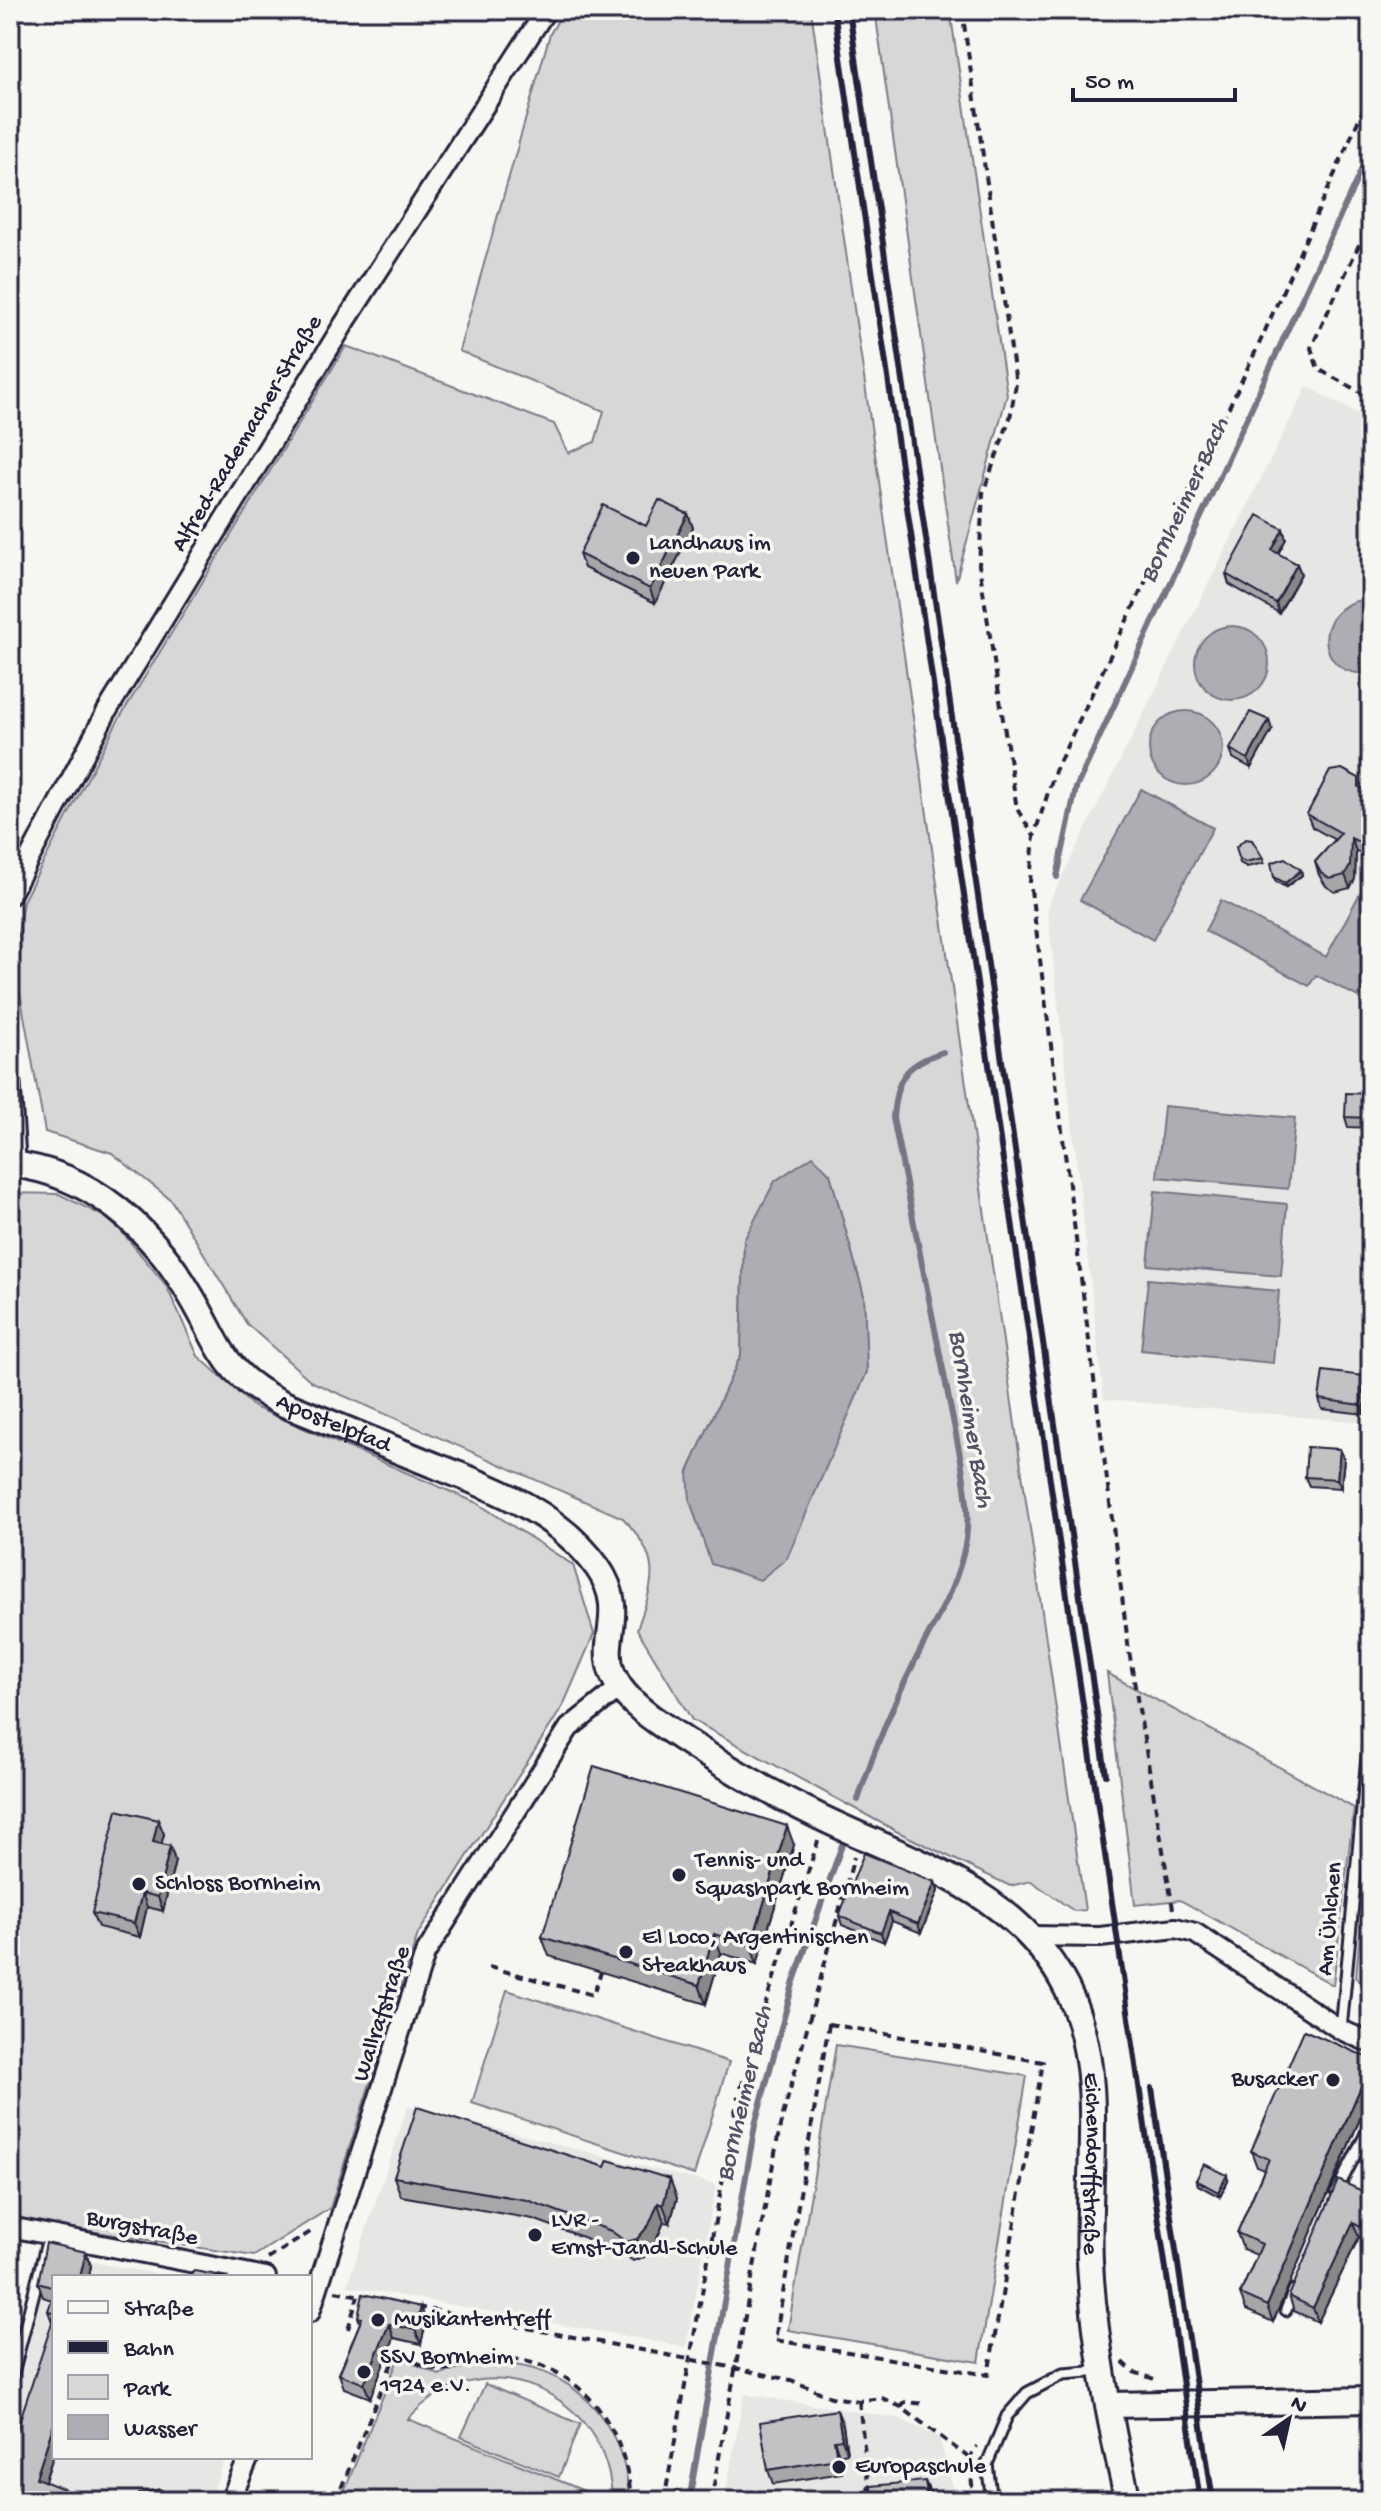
<svg xmlns="http://www.w3.org/2000/svg" width="1381" height="2511" viewBox="0 0 1381 2511" font-family="'Gochi Hand',sans-serif">
  <style>
    .built { fill: #e6e6e4 }
    .green { fill: #d7d7d7; stroke: #7c7c89; stroke-width: 2; fill-rule: evenodd }
    .water { fill: #adadb3; stroke: #757583; stroke-width: 2 }
    .lines { fill: none; stroke-linecap: round; stroke-linejoin: round }
    .stream { stroke: #757583; stroke-width: 6 }
    .lane-casing { stroke: #22223b; stroke-width: 15 }
    .street-casing { stroke: #22223b; stroke-width: 24 }
    .secondary-casing { stroke: #22223b; stroke-width: 30 }
    .path { stroke: #22223b; stroke-width: 4; stroke-dasharray: 8 6; stroke-linecap: butt }
    .lane { stroke: #f6f6f2; stroke-width: 9 }
    .street { stroke: #f6f6f2; stroke-width: 18 }
    .secondary { stroke: #f6f6f2; stroke-width: 24 }
    .rail { stroke: #22223b; stroke-width: 6 }
    .wall { fill: #a7a7a9; stroke: #22223b; stroke-width: 2 }
    .shaded-wall { fill: #888889; stroke: #22223b; stroke-width: 2 }
    .building { fill: #c2c2c4; stroke: #22223b; stroke-width: 2 }
    .poi-dot { fill: #22223b; stroke: #f6f6f2; stroke-width: 3 }
    .labels { text-anchor: middle; dominant-baseline: central; stroke-width: 7; stroke-linejoin: round; paint-order: stroke }
    .street-label { font-size: 24px; fill: #22223b; stroke: #f6f6f2 }
    .poi-label { font-size: 24px; fill: #22223b; stroke: #f6f6f2; text-anchor: start }
    .water-label { font-size: 26px; font-style: italic; fill: #535365; stroke: #f6f6f2 }
  </style>
  <rect width="100%" height="100%" fill="#f6f6f2"/>
  <filter id="ink" filterUnits="userSpaceOnUse"><feTurbulence type="fractalNoise" baseFrequency=".0125" numOctaves="2"/><feDisplacementMap in="SourceGraphic" scale="16" xChannelSelector="R" yChannelSelector="G"/><feConvolveMatrix kernelMatrix="1 2 1 2 8 2 1 2 1" color-interpolation-filters="sRGB"/></filter>
  <g filter="url(#ink)">
    <path class="built" d="M1307,386l64,35v1002l-267,-24 -57,-492z
      M408,2106l308,79 -30,162 -339,-61z
      M50,2254l123,23h-119v180h172l-17,44h-199v-76z
      M744,2394l154,24 41,19 18,64h-233z"/>
    <path class="green" d="M564,10h247l274,1900 -11,1 -43,-30 -21,5 -114,-55 -204,-111 -55,-91c18,-50 25,-69 -14,-111l-311,-136 -65,-58 -76,-124 -59,-47 -67,-21 -31,-172 9,-59 93,-177 230,-378 208,78 14,29 27,-11 9,-31 -145,-60 91,-317zM830,1174l34,122 3,76 -179,100 53,-117 3,-115z
      M875,10h75l57,385 -51,186z
      M10,1193l49,1 54,27 53,64 32,71 56,51 223,96 96,62 21,69 -31,72 -145,228 -88,274 -76,48 -244,-37z
      M1107,1673l247,135 -21,177 -153,-85 -45,5z
      M1371,1809v186l-15,-18z
      M507,1990l222,72 -35,113 -222,-72z
      M836,2045l191,31 -48,286 -191,-32z
      M399,2357l40,18c95,-38 187,23 190,126h-17c-2,-108 -129,-165 -204,-82l201,82h-269z
      M485,2384l95,40 -21,53 -98,-40z"/>
    <path class="water" d="M1356,601l15,1v70c-49,10 -63,-54 -15,-71z
      M1195 663a37 37 0 1 1 74 0a37 37 0 1 1-74 0Z
      M1149 748a37 37 0 1 1 74 0a37 37 0 1 1-74 0Z
      M1141,789l72,39 -60,112 -73,-40z
      M1367,880l4,2v91l-13,24 -42,-22 -7,11 -104,-55 16,-31 105,57z
      M1164,1106l131,12 -7,71 -131,-12z
      M813,1156l17,18 34,122 3,76 -80,186 -27,22 -49,-16 -21,-63 -2,-29 53,-117 3,-115 31,-59z
      M1155,1191l132,13 -6,72 -133,-11z
      M1148,1279l131,12 -6,72 -132,-13z"/>
    <g class="lines">
      <path class="stream" d="M1057,877l19,-89 295,-639
        M858,1800c15,-47 33,-92 56,-137 20,-41 45,-77 52,-124 4,-27 -1,-53 -5,-79l-68,-342c3,-40 12,-54 50,-66
        M689,2501l66,-376 38,-141 49,-139"/>
      <defs>
        <path id="lane" d="M1341,2030l30,-315
          M1336,2192l35,-68
          M1286,2310l8,-20
          M10,2385l36,-139
          M992,2501l-5,-37 20,-48 20,-23 36,-19 39,-3"/>
        <path id="street" d="M10,895l97,-184 235,-384 204,-317
          M10,1077l6,88
          M1031,1936l69,1 76,-9 19,5 146,97 30,13
          M10,2227l256,50
          M310,2312l115,-358 144,-226 49,-39
          M230,2501l19,-44"/>
        <g id="secondary">
          <path id="s1" d="M10,1164c80,8 142,65 181,132 31,52 32,79 93,108 46,19 91,37 137,56 65,26 134,48 177,108 43,62 -34,90 61,155 52,36 105,67 161,94 95,46 207,77 252,183 34,82 14,176 18,262 4,80 20,162 38,239"/>
          <path d="M1109,2405l262,-5"/>
        </g>
      </defs>
      <use href="#lane" class="lane-casing"/>
      <use href="#street" class="street-casing"/>
      <use href="#secondary" class="secondary-casing"/>
      <path class="path" d="M962,10l54,374 -6,34 -27,75 -4,72 38,244 17,27
        M1371,219l-60,129 7,21 53,29
        M1173,1909l-44,-258 -99,-769 4,-46 21,-65 205,-429 111,-250
        M489,1967l104,28 8,-23
        M829,2024l214,38 -55,313 -213,-35z
        M268,2259l47,-30
        M335,2291l30,6
        M417,2307l318,61 56,12 40,17 28,4 23,-3 19,9 68,51
        M348,2329l10,-33
        M1123,2362l11,10 23,8
        M859,2401l11,100
        M901,2407l5,-5 19,2
        M336,2501l60,-148c12,4 33,18 45,17 20,-1 39,-13 60,-12 79,3 126,70 130,143
        M664,2501l71,-389 18,-69 65,-202
        M711,2501l69,-375 74,-269
        M974,2501l-5,-43 8,-12"/>
      <use href="#lane" class="lane"/>
      <use href="#street" class="street"/>
      <use href="#secondary" class="secondary"/>
      <path class="rail" d="M834,10l366,2491
        M849,10l257,1765
        M1152,2088l61,413"/>
    </g>
    <path class="wall" d="M688,514l5,14 -38,75 -71,-35 -5,-14 67,-28z
      M1283,529l3,10 -8,15 19,10 4,10 -22,39 -50,-29 -3,-10z
      M1272,730l-21,38 -18,-10 -3,-9z
      M1362,789l9,4v66l-15,-8 -1,28 -5,9 -15,4 -9,-6 -7,-11 -4,-13 20,-22 -23,-13 -5,-13z
      M1239,858h24l1,5 -17,4 -7,-4z
      M1301,870l1,5 -16,12 -10,-5 -2,-5z
      M1371,1094v34l-23,-1 -3,-10z
      M1368,1386l-4,28 -42,-5 -3,-10z
      M1344,1459l-3,29 -32,-2 -4,-9z
      M158,1820l6,14 -3,10 9,2 5,15 -12,50 -16,-4 -7,30 -42,-10 -6,-14z
      M794,1845l-37,119 -36,-11 -15,51 -157,-48 -7,-19z
      M935,1882l3,9 -17,42 -29,-12 -8,21 -42,-17 -3,-9z
      M1371,2059v34l-98,229 -27,-12 -6,-16 17,-39 -14,-6 -6,-16 27,-63 -7,-3 -6,-16z
      M394,2177l283,21 -7,25 -6,-1 -9,21 -11,14 -11,4 -15,-11 -85,-31 -132,-23z
      M1196,2180h32l-8,17 -22,-12z
      M1371,2195v47l-12,-5 -41,85 -24,-11 -5,-15z
      M86,2252l5,14 -2,11h-35v176l-9,28 -35,20 42,-179 -4,-11 4,-11 -9,-3 -5,-14z
      M421,2307l5,14 -5,23 -27,-6 -24,60 -26,-10 -5,-14 21,-51 -2,-6z
      M843,2425l4,28 -8,2 3,18 -69,11 -5,-14z"/>
    <path class="shaded-wall" d="M688,514l5,14 -38,75 -5,-14z
      M1283,529l3,10 -11,20 -3,-9z
      M1297,564l4,10 -22,39 -3,-10z
      M1269,720l3,10 -21,38 -3,-9z
      M1351,838l5,13 -1,28 -5,9 -5,-13z
      M1301,870l1,5 -16,12 -1,-4z
      M1364,1376l4,10 -4,28 -3,-9z
      M1340,1449l4,10 -3,29 -4,-9z
      M158,1820l6,14 -6,23 -5,-15z
      M787,1826l7,19 -37,119 -6,-18z
      M170,1846l5,15 -12,50 -5,-14z
      M935,1882l3,9 -17,42 -3,-9z
      M142,1893l5,14 -7,30 -6,-14z
      M889,1912l3,9 -8,21 -3,-9z
      M714,1934l7,19 -15,51 -7,-19z
      M1371,2063v30l-98,229 -6,-16z
      M1227,2175l1,5 -8,17 -2,-5z
      M670,2179l7,19 -7,25 -7,-18z
      M658,2203l6,19 -9,21 -11,14 -7,-18z
      M1353,2222l6,15 -41,85 -5,-14z
      M86,2252l5,14 -2,11h-9z
      M421,2307l5,14 -5,23 -6,-14z
      M389,2324l5,14 -24,60 -6,-14z
      M837,2410l6,15 4,28 -5,-14z
      M54,2423v30l-13,39 -5,-14z
      M834,2440l5,15 3,18 -5,-14z
      M925,2481l6,14v6h-3z"/>
    <path class="building" d="M659,500l29,14 -38,75 -71,-35 24,-49 43,21z
      M1258,515l25,14 -11,21 25,14 -21,39 -50,-29z
      M1250,712l19,8 -21,39 -18,-10z
      M1342,769l17,9v9l12,6v55l-20,-10 -1,28 -5,9 -15,4 -9,-6 -6,-11 26,-29 -34,-19 23,-43z
      M1245,839l7,1 11,18 -18,4 -6,-4 -3,-11z
      M1285,858l16,12 -16,13 -11,-6 -3,-14z
      M1346,1093l25,1v24l-26,-1z
      M1323,1371l41,5 -3,29 -42,-6z
      M1307,1447l33,2 -3,30 -32,-2z
      M594,1766l193,60 -36,120 -37,-12 -15,51 -157,-48z
      M117,1810l41,10 -5,22 17,4 -12,51 -16,-4 -8,30 -42,-10z
      M864,1853l71,29 -17,42 -29,-12 -8,21 -42,-17z
      M1304,2030l67,29v4l-104,243 -27,-12 22,-50 -25,-11 32,-74 -18,-8z
      M417,2107l188,60 3,-7 62,19 -7,26 -5,-2 -9,22 -12,14 -11,3 -15,-11 -84,-31 -133,-23z
      M1204,2164l23,11 -9,17 -22,-12z
      M1338,2180l33,15v36l-18,-9 -40,86 -24,-12z
      M46,2243l40,9 -6,25h-26v11l-16,-5z
      M194,2271l35,6h-40z
      M54,2294v19l-6,-2z
      M363,2294l58,13 -6,23 -26,-6 -25,60 -25,-10 23,-56 -4,-1z
      M54,2317v106l-18,55 58,23h-84v-51z
      M837,2410l5,29 -8,1 3,19 -69,11 -8,-48z
      M925,2481l3,20h-56l-1,-15z
      M160,2489l13,9 1,3h-39l4,-7z"/>
  </g>
  <g class="poi-dot">
    <circle cx="633" cy="558" r="8"/>
    <circle cx="679" cy="1875" r="8"/>
    <circle cx="139" cy="1884" r="8"/>
    <circle cx="626" cy="1952" r="8"/>
    <circle cx="1333" cy="2080" r="8"/>
    <circle cx="535" cy="2235" r="8"/>
    <circle cx="378" cy="2320" r="8"/>
    <circle cx="364" cy="2372" r="8"/>
    <circle cx="839" cy="2467" r="8"/>
  </g>
  <g class="labels">
    <g class="street-label">
      <text transform="translate(248 434) rotate(-59)">Alfred-Rademacher-Straße</text>
      <text stroke="none"><textPath href="#s1" startOffset="432">Apostelpfad</textPath></text>
      <text transform="translate(1331 1919) rotate(-85)">Am Ühlchen</text>
      <text transform="translate(383 2014) rotate(-72)">Wallrafstraße</text>
      <text stroke="none"><textPath href="#s1" startOffset="1588">Eichendorffstraße</textPath></text>
      <text transform="translate(142 2229) rotate(11)">Burgstraße</text>
    </g>
    <g class="poi-label">
      <text x="649" y="544">Landhaus im<tspan x="649" dy="28">neuen Park</tspan></text>
      <text x="695" y="1861">Tennis- und<tspan x="695" dy="28">Squashpark Bornheim</tspan></text>
      <text x="155" y="1884">Schloss Bornheim</text>
      <text x="642" y="1938">El Loco, Argentinischen<tspan x="642" dy="28">Steakhaus</tspan></text>
      <text x="1317" y="2080" text-anchor="end">Busacker</text>
      <text x="551" y="2221">LVR -<tspan x="551" dy="28">Ernst-Jandl-Schule</tspan></text>
      <text x="394" y="2320">Musikantentreff</text>
      <text x="380" y="2358">SSV Bornheim<tspan x="380" dy="28">1924 e.V.</tspan></text>
      <text x="855" y="2467">Europaschule</text>
    </g>
    <g class="water-label">
      <text transform="translate(1186 501) rotate(-65)">Bornheimer Bach</text>
      <text transform="translate(969 1419) rotate(81)">Bornheimer Bach</text>
      <text transform="translate(746 2094) rotate(-77)">Bornheimer Bach</text>
    </g>
  </g>
  <rect width="1381" height="2511" fill="none" stroke="#f6f6f2" stroke-width="40"/>
  <rect x="20" y="20" width="1341" height="2471" fill="none" stroke="#22223b" stroke-width="3" filter="url(#ink)"/>
  <rect x="52" y="2275" width="260" height="184" fill="#f6f6f2" stroke="#a1a1a9" stroke-width="2"/>
  <rect x="68" y="2301" width="40" height="12" fill="#f6f6f2" stroke="#a1a1a9" stroke-width="2"/>
  <text x="124" y="2315" font-size="24" fill="#22223b">Straße</text>
  <rect x="68" y="2341" width="40" height="12" fill="#22223b" stroke="#a1a1a9" stroke-width="2"/>
  <text x="124" y="2355" font-size="24" fill="#22223b">Bahn</text>
  <rect x="68" y="2375" width="40" height="24" fill="#d7d7d7" stroke="#a1a1a9" stroke-width="2"/>
  <text x="124" y="2395" font-size="24" fill="#22223b">Park</text>
  <rect x="68" y="2415" width="40" height="24" fill="#adadb3" stroke="#a1a1a9" stroke-width="2"/>
  <text x="124" y="2435" font-size="24" fill="#22223b">Wasser</text>
  <g transform="translate(1289 2419) rotate(34)" stroke="#f6f6f2" stroke-width="6" paint-order="stroke">
  <path d="M0-6L14 30L0 20L-14 30Z" fill="#22223b"/>
  <text y="-12" font-size="22" font-weight="bold" text-anchor="middle" fill="#22223b">N</text>
  </g>
  <path d="M1073 88v12h162v-12" fill="none" stroke="#22223b" stroke-width="4"/>
  <text x="1085" y="88" font-size="24" fill="#22223b" stroke="#f6f6f2" stroke-width="6" paint-order="stroke">50 m</text>
</svg>
